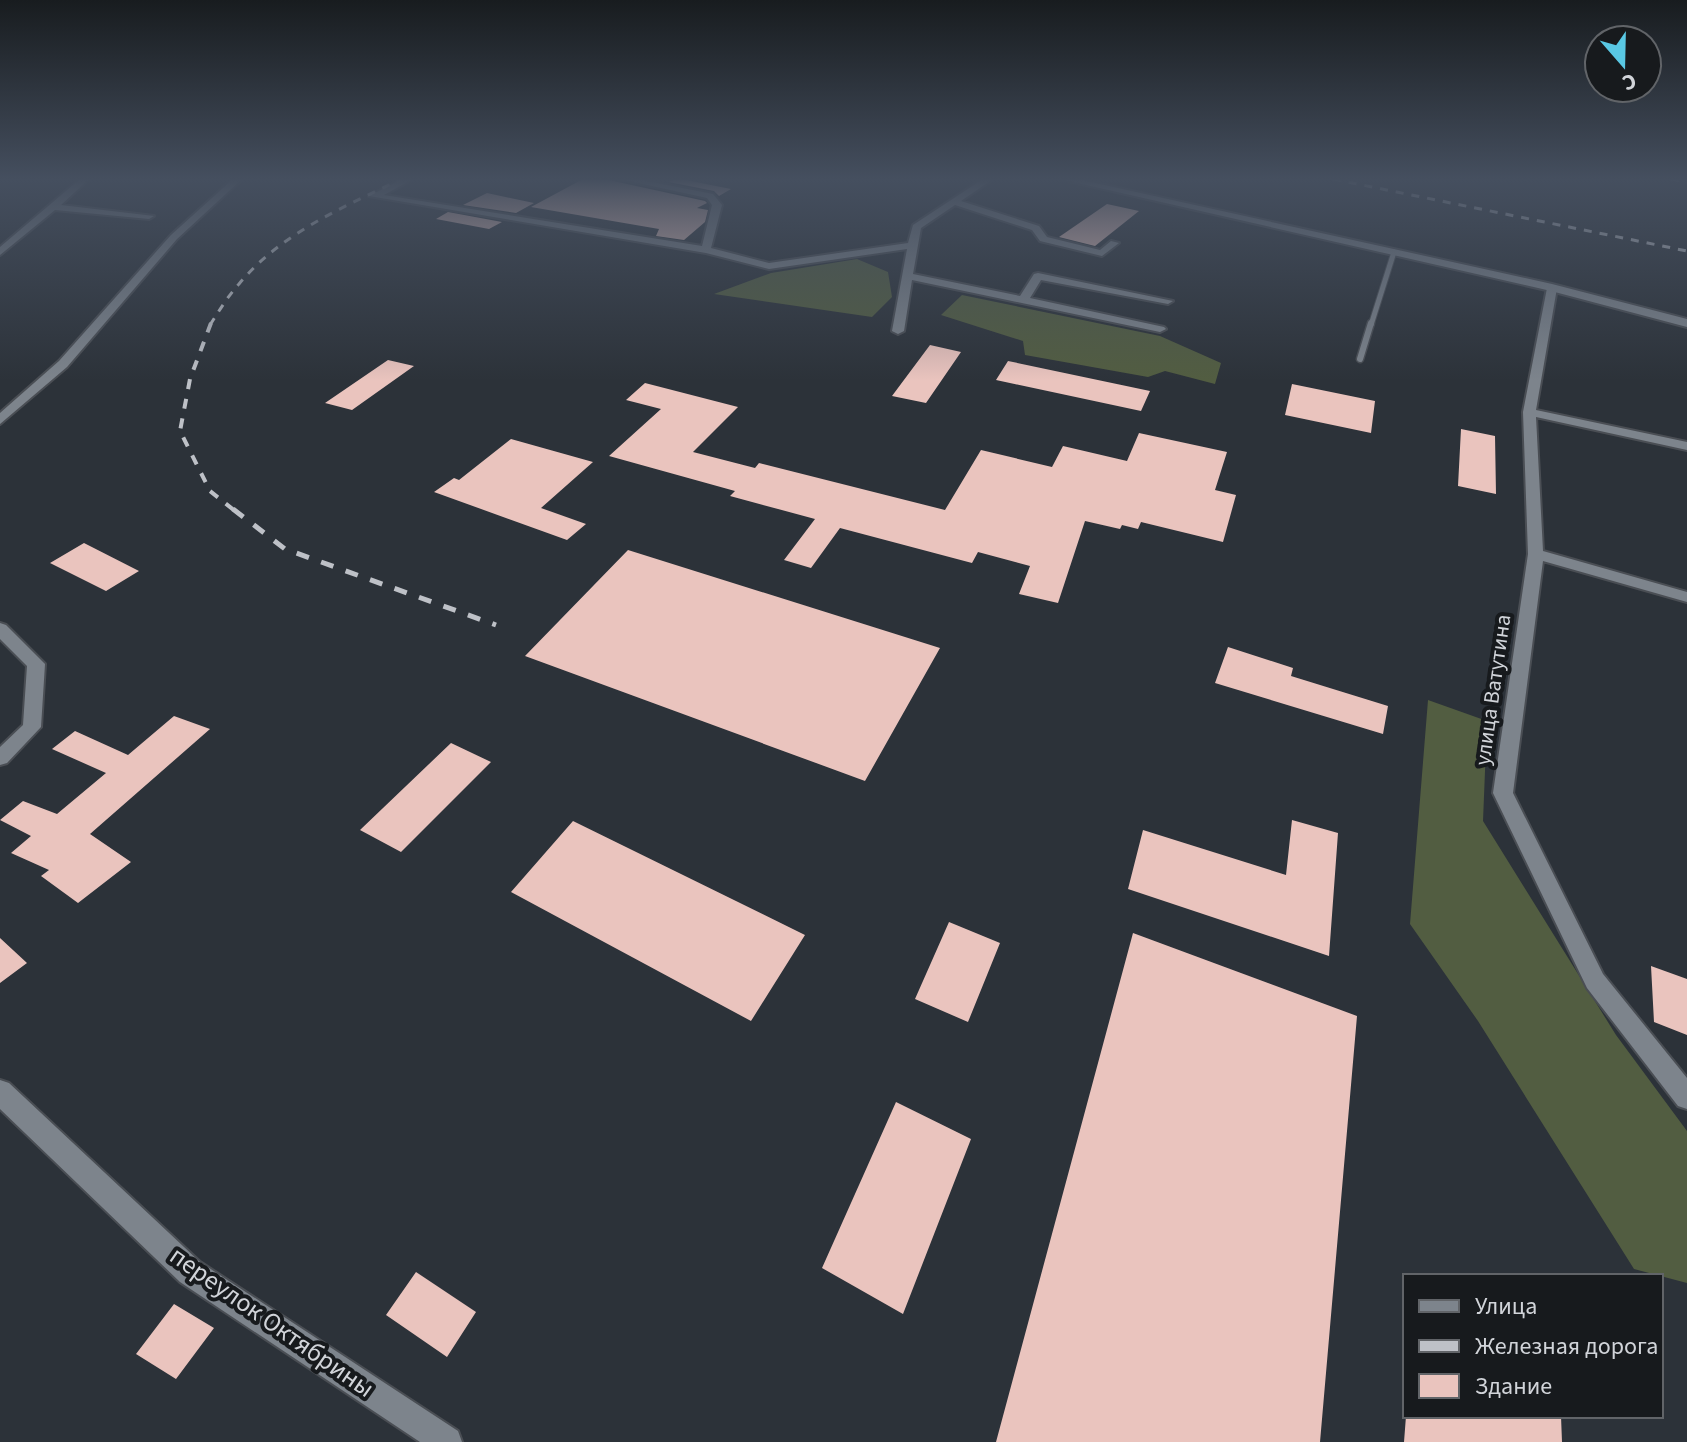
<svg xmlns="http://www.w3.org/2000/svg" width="1687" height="1442" viewBox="0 0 1687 1442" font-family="'Source Sans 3',sans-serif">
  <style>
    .forest { fill: #525d41 }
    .building { fill: #eac4be }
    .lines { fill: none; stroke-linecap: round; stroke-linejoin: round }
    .service-far1-casing { stroke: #4a4e54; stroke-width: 7 }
    .service-casing { stroke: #4a4e54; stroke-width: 9 }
    .minor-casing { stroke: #4a4e54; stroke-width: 4 }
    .tertiary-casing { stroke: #4a4e54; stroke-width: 4 }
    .service-far1 { stroke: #7d848c; stroke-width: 5 }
    .service { stroke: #7d848c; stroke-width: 6 }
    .minor { fill: #7d848c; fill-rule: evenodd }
    .tertiary { fill: #7d848c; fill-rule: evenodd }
    .rail-far2 { stroke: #bec1c7; stroke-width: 3; stroke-dasharray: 8 8; stroke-linecap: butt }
    .rail-far1 { stroke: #bec1c7; stroke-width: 4; stroke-dasharray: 10 10; stroke-linecap: butt }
    .rail { stroke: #bec1c7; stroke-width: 5; stroke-dasharray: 13 13; stroke-linecap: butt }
    .labels { text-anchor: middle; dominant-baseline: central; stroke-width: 8; stroke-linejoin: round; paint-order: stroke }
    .street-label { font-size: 22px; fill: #d1d4d9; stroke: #171a1d }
    .near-street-label { font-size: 26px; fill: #d1d4d9; stroke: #171a1d }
  </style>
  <rect width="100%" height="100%" fill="#2c3239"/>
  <path class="forest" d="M857,259l31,13 4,25 -20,20 -158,-23 57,-21z
    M962,295l198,41 61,27 -6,21 -50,-13 -17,6 -123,-22 -2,-14 -82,-26z
    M1428,700l59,21 -4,100 133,214 71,96v152l-53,-14 -156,-248 -68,-97z"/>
  <path class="building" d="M583,179h21l101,22 2,2 -10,5 11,2 -3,12 -21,18 -28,-4 3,-7 -128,-22z
    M675,179h6l50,10 -12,7 -5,-5 -45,-9z
    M487,193l47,10 -18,10 -53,-8z
    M1107,204l32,7 -44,35 -36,-9z
    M448,212l54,10 -13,7 -53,-10z
    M930,345l31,7 -35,51 -34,-7z
    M388,360l26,6 -62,44 -27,-7z
    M1008,361l142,30 -9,20 -145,-31z
    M645,383l93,24 -45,45 62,16 4,-5 186,47 36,-60 71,17 11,-21 64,15 12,-28 88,19 -12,38 21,5 -13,47 -82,-20 -3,7 -16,-4 -2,4 -35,-8 -27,82 -39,-9 11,-28 -52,-14 -6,11 -132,-35 -29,40 -27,-8 31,-41 -85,-23 5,-5 -126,-35 52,-47 -35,-9z
    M1292,384l83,17 -4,32 -86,-18z
    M1461,429l34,7 1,58 -38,-8z
    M511,439l82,23 -52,46 45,16 -19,16 -133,-48 20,-14 5,2z
    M84,543l55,28 -33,20 -56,-28z
    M628,550l312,98 -75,133 -340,-125z
    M1228,647l65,21 -2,8 97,30 -5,28 -168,-51z
    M174,716l36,13 -120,105 41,28 -53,41 -37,-27 8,-6 -38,-17 20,-17 -31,-16 23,-19 34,13 49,-41 -54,-24 23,-18 53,24z
    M451,743l40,19 -90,90 -41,-22z
    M1292,820l46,13 -9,123 -201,-67 15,-59 143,45z
    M573,821l232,114 -54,86 -240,-129z
    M949,922l51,21 -32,79 -53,-23z
    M1133,933l224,83 -37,426h-324z
    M0,938l27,25 -27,20z
    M1651,966l36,13v56l-33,-13z
    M896,1102l75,37 -68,175 -81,-46z
    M416,1272l60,40 -29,45 -61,-42z
    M174,1304l40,24 -38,51 -40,-25z
    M1406,1416h155l1,26h-158z"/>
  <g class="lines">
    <defs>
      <path id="service-far1" d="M1371,325l23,-73"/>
      <path id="service" d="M1360,359l11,-36"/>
      <path id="minor" d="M80,179h9l-28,26 93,11 -5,3 -94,-9 -55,45v-8z
        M233,179h9l-65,60 -110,128 -67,57v-11l59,-52 112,-126z
        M402,179h11l-29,16 318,51 10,-41 -5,-7 -87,-19h16l77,15 9,11 -11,43 58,15 139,-20 5,-18 70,-46h10l-32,22 78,25 8,11 53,13 11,-9 8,2 -17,13 -62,-15 -8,-11 -77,-25 -34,23 -8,46 107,22 14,-22 4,-1 135,28 -5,3 -127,-24 -11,18 134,29 2,2 -6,3 -248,-52 -8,51 -6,3 -6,-3 15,-82 -138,20 -63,-16 -337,-57z
        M1552,285l5,3 -21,122 151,32v8l-151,-33 7,134 144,41v10l-144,-41 -30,232 90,181 84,104v31l-9,-3 -91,-118 -94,-195 35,-239 -5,-142 24,-124z
        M0,623l6,2 39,39 -4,63 -34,36 -7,2v-18l23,-22 4,-59 -27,-27z
        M0,1080l9,3 191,179 258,169 4,11h-42l-240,-160 -180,-173z"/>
      <path id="tertiary" d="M1060,179h17l475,105 135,35v8l-136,-36z"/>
    </defs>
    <use href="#service-far1" class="service-far1-casing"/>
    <use href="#service" class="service-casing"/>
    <use href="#minor" class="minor-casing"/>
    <use href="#tertiary" class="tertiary-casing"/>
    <use href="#service-far1" class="service-far1"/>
    <use href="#service" class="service"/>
    <use href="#minor" class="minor"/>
    <use href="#tertiary" class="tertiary"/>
    <path class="rail-far2" d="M1333,179l354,72
      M1671,179l16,3
      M210,325c9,-14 18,-29 29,-41 42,-51 105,-77 162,-105"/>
    <path class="rail-far1" d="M211,323l-21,56 -10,52 30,60 25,20"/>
    <path class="rail" d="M233,509l52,40 211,76"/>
  </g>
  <linearGradient id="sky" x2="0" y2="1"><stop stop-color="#181c1f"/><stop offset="0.47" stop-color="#454f5f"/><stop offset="1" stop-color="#454f5f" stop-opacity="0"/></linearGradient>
  <rect width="1687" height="381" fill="url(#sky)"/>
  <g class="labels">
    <g class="street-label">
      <text transform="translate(1493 690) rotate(-82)">улица Ватутина</text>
    </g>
    <g class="near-street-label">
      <text transform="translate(272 1322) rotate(35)">переулок Октябрины</text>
    </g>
  </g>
  <rect x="1403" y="1274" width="260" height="144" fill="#171a1d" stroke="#616468" stroke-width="2"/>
  <rect x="1419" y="1300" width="40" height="12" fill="#7d848c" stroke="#616468" stroke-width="2"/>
  <text x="1475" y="1314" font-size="24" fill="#d1d4d9">Улица</text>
  <rect x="1419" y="1340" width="40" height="12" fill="#bec1c7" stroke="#616468" stroke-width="2"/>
  <text x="1475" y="1354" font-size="24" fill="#d1d4d9">Железная дорога</text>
  <rect x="1419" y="1374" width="40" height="24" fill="#eac4be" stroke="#616468" stroke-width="2"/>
  <text x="1475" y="1394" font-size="24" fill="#d1d4d9">Здание</text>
  <g transform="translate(1623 64) rotate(160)"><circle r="38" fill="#171a1d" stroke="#616468" stroke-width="2"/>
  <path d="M0-6L14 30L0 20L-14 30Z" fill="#59c8e4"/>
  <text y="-12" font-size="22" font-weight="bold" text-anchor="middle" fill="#d1d4d9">С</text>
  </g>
</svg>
